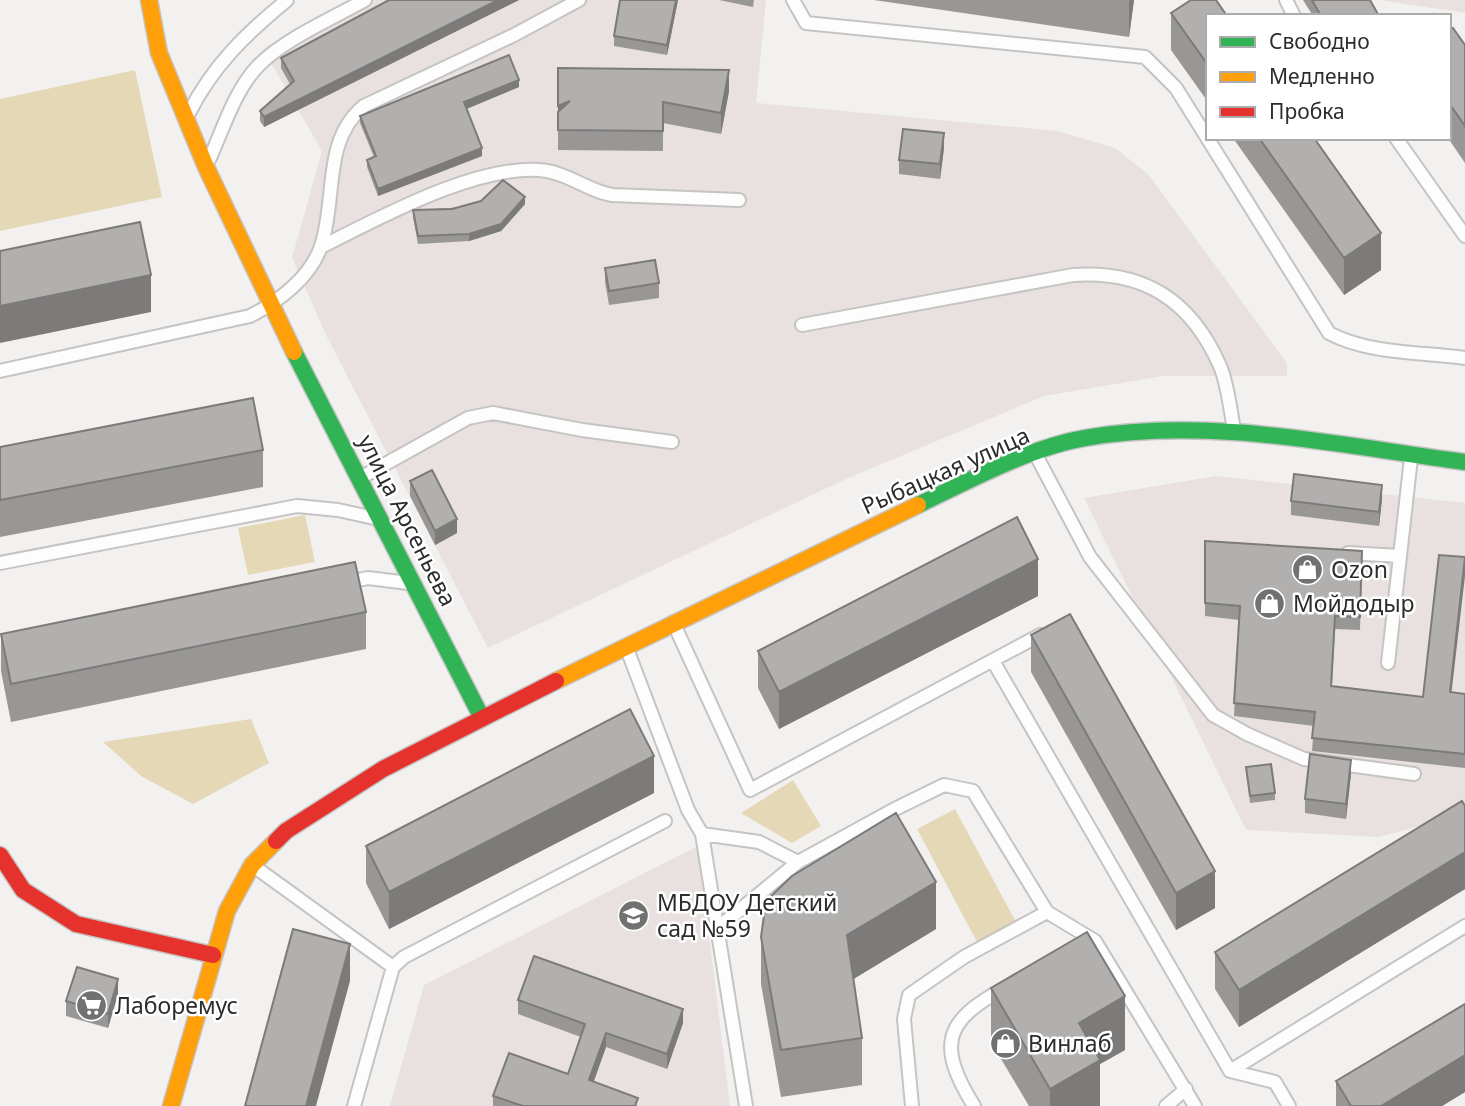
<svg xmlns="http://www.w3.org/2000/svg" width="1465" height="1106" viewBox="0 0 1465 1106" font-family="'Noto Sans',sans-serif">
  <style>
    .built { fill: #e8e1df }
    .green { fill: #e5d8b7 }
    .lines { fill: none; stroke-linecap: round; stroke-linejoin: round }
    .lane-casing { stroke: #c5c4c3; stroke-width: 16 }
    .fast-casing { stroke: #c5c4c3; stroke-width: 19 }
    .slow-casing { stroke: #c5c4c3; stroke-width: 19 }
    .jam-casing { stroke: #c5c4c3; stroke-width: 19 }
    .lane { stroke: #fdfdfd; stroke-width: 12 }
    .fast { stroke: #30b455; stroke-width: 16 }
    .slow { stroke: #ff9f0a; stroke-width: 16 }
    .jam { stroke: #e5322d; stroke-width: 16 }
    .wall { fill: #989796 }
    .shaded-wall { fill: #7c7b7a }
    .building { fill: #b1b0af; stroke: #7c7b7a; stroke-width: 2 }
    .labels { text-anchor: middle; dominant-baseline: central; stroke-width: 5; stroke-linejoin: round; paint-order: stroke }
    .street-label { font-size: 23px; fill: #2d2c2c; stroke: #fff }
    .poi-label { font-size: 23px; fill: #2d2c2c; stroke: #fff; text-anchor: start }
  </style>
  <rect width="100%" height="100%" fill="#f3f1f0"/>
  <path class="built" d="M348,0h418l-10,103 302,28 57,17 33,26 139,189v13h-124l-119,20 -198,83 -358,169 -161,-311 -35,-79 30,-107 -59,-102z
    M1379,0h86v13z
    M1216,476l249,27v324l-34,-4 -52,14 -133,-7 -162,-332z
    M698,846l32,260h-340l34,-121z"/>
  <path class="green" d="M135,70l27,127 -162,34v-132z
    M305,515l10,47 -67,13 -10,-47z
    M251,719l18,44 -76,41 -52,-28 -38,-34z
    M793,780l28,46 -29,17 -51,-30z
    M955,809l61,113 -39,20 -60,-113z"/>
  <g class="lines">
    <defs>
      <path id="lane" d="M793,0l13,23 339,34 31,31 153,245c39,21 92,19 136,25
        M1286,0l8,16
        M189,113c24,-48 58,-80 98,-113
        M1396,138l69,98
        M210,158c13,-29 25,-68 48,-92 26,-27 75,-48 107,-66
        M321,247c58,-29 161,-86 226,-76 24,4 41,20 65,24l127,5
        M802,325l271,-50c71,-5 118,25 147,91 8,19 10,43 14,63
        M0,371l250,-55c28,-14 61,-39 71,-70 16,-47 1,-106 43,-140l150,-71 65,-35
        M1037,457l53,100 123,158 34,19 57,25 110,15
        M362,477l106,-59 25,-5 89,17 90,12
        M1348,553l52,3
        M0,563l297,-57 41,4 36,8
        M343,583l25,-5 40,5
        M673,622l77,168 290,-155
        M627,649l61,161 14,24 44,272
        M993,661l237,410 45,11 14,24
        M1388,663l23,-205
        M702,834l57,8 39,20
        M255,867l138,100
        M1047,912l48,29 100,165
        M719,927l79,-65 95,-52 51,-25 29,6 74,121 -83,45 -55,38 -5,24 8,87
        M1230,1071l235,-145
        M354,1106l39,-139 11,-10 261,-136
        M974,1106c-37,-60 -31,-85 31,-118
        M1166,1106l20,-17"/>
      <path id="fast" d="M294,352l188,366
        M918,505c50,-24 113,-58 167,-67 125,-22 256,8 380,24"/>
      <path id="slow" d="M149,0l10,53 47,114 88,185
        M556,681l362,-176
        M171,1106l56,-195 25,-46 24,-24"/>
      <path id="jam" d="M276,841l10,-10 97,-62 173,-88
        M0,855l23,35 53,34 137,31"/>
    </defs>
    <use href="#lane" class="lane-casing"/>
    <use href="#fast" class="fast-casing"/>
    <use href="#slow" class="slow-casing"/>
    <use href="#jam" class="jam-casing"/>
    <use href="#lane" class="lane"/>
    <use href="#fast" class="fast"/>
    <use href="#slow" class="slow"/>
    <use href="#jam" class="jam"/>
  </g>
  <path class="wall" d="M389,0h130l-255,127 -4,-6v-10l30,-27 -9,-16v-10z
    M620,0h58l-11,55 -53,-9v-10z
    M719,0h35l-1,7z
    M874,0h260l-5,37z
    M1303,0h67l9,16h-66z
    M1171,13l37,3v86l-37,-52z
    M1449,30l16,15v118l-17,-25h1z
    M558,68l171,23 -8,43 -58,-11v28l-105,-1z
    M519,87l-53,22 16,47 -104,40 -11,-29v-7l7,-3 -14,-34v-7z
    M1233,138h81l67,132 -37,25z
    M944,148l-4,31 -41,-5v-14z
    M525,204l-24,27 -32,10 -51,3 -5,-27v-7z
    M605,268l54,15v15l-50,7 -4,-23z
    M0,447l263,3v37l-263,50z
    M410,481l47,52 -22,12 -25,-49z
    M1382,499l-3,27 -88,-11v-14z
    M1205,541l157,10 -2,79 -25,-1 -3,57 91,11 28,-5 14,2v74l-153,-17 2,-25 -80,-10 5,-96 -34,-4z
    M1038,596l-259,133 -21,-41v-37z
    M366,612v37l-355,73 -10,-51v-37z
    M1031,635l184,273 -39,22 -145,-258z
    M1246,767l29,26v7l-25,3z
    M1351,774l-5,45 -41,-6v-14z
    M654,793l-265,136 -23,-46v-37z
    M1465,806v83l-226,138 -24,-38v-37z
    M936,929l-83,50 9,59v47l-81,12 -20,-113v-47z
    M991,988l134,62 -25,14v42h-71l-38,-64z
    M118,994l-10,34 -42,-12v-15z
    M518,1000l165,23 -16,46 -61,-22 -13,35 45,24h-145v-10l75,-22 13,-37 -63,-23z
    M1336,1081l129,11 -23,14h-106z"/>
  <path class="shaded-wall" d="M498,0h21l-255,127v-10z
    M676,0h2l-11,55v-10z
    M1129,0h5l-5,37z
    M729,70v21l-8,43v-21z
    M519,80v7l-55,23v-8z
    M570,101l-12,25v-20z
    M944,133v15l-4,31v-15z
    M482,148v8l-104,40v-7z
    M525,197v7l-24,27 -32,10v-7z
    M1381,233v37l-37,25v-37z
    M151,275v37l-151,31v-37z
    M1382,485v14l-3,27v-14z
    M457,519v14l-22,12v-14z
    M1038,559v37l-259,133v-37z
    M1465,563v13l-15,129v-13z
    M654,756v37l-265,136v-37z
    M1351,760v14l-5,45v-15z
    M1465,852v37l-226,138v-37z
    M1215,871v37l-39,22v-37z
    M936,882v47l-89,54v-48z
    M350,944v37l-34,125h-10z
    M118,979v15l-10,34v-14z
    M1125,996v54l-25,14v42h-50v-17l29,-66z
    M683,1009v14l-16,46v-15z
    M606,1033v14l-17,48v-15z
    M1465,1055v37l-23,14h-61z"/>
  <path class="building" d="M389,0h109l-234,117 -4,-6 34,-30 -13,-23z
    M620,0h56l-9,45 -53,-9z
    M1191,0h25l11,16h-19v49l-37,-52z
    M1312,0h58l9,16h-58z
    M1453,28l12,17v81l-16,-23v-73z
    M509,55l10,25 -55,22 18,46 -104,41 -11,-29 9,-4 -16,-40z
    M558,68l171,2 -8,43 -58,-11v29l-105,-1v-18l12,-11 -12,5z
    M903,129l41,4 -4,31 -41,-4z
    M1259,138h55l67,95 -37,25z
    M503,180l22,17 -24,27 -32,10 -51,2 -5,-26 39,-1 29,-8z
    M140,222l11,53 -151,31v-55z
    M655,260l4,23 -50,8 -4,-23z
    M253,398l10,52 -263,50v-53z
    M432,470l25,49 -22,12 -25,-50z
    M1294,474l88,11 -3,27 -88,-11z
    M1017,517l21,42 -259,133 -21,-41z
    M1205,541l157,10 -2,66 -25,-1 -4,70 92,11 16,-142 26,2 -15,135 15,2v60l-153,-16 3,-26 -81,-9 6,-97 -35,-3z
    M355,562l11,50 -355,72 -10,-50z
    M1070,614l145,257 -39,22 -145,-258z
    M630,709l24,47 -265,136 -23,-46z
    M1310,754l41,6 -5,44 -41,-5z
    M1271,764l4,29 -25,3 -4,-29z
    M1462,801l3,5v46l-226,138 -24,-38z
    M896,813l40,69 -89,53 15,103 -81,12 -20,-113 5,-36 26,-25z
    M293,929l57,15 -44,162h-61z
    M1087,932l38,64 -46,27 21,37 -50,29 -59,-101z
    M534,956l149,53 -16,45 -61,-21 -17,47 49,18 -3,8h-112l-30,-10 16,-43 59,21 17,-50 -67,-24z
    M77,967l41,12 -10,35 -42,-13z
    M1465,1004v51l-84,51h-30l-15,-25z"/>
  <defs>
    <symbol id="shop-disc" viewBox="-11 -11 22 22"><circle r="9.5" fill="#727171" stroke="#fff"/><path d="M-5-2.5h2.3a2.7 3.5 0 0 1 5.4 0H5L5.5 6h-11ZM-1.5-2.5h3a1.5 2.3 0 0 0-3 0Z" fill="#fff"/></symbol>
    <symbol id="school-disc" viewBox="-11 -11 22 22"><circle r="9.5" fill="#727171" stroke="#fff"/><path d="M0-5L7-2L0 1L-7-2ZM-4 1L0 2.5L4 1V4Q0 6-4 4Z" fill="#fff"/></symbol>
    <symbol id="supermarket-disc" viewBox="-11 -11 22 22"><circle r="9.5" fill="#727171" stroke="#fff"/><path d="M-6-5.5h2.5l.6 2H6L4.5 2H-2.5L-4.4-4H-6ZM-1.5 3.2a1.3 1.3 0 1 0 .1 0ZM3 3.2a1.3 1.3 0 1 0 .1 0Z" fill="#fff"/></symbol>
  </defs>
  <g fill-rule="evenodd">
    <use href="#shop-disc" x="1290" y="552" width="35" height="35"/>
    <use href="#shop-disc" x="1252" y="586" width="35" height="35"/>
    <use href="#school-disc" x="616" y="898" width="35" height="35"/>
    <use href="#supermarket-disc" x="74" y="988" width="35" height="35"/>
    <use href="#shop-disc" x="988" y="1026" width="35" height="35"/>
  </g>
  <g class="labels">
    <g class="street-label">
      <text transform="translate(945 470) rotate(-24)">Рыбацкая улица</text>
      <text transform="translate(408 520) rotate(63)">улица Арсеньева</text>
    </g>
    <g class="poi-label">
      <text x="1331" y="569">Ozon</text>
      <text x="1293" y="603">Мойдодыр</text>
      <text x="657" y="902">МБДОУ Детский<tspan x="657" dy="26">сад №59</tspan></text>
      <text x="115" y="1005">Лаборемус</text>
      <text x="1028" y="1043">Винлаб</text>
    </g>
  </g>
  <rect x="1206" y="14" width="245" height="126" fill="#ffffff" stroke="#ababab" stroke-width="2"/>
  <rect x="1220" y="37" width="35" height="10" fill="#30b455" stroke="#ababab" stroke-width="2"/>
  <text x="1269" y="49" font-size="21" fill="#2d2c2c">Свободно</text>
  <rect x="1220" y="72" width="35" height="10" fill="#ff9f0a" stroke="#ababab" stroke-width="2"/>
  <text x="1269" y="84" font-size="21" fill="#2d2c2c">Медленно</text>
  <rect x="1220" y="107" width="35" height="10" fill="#e5322d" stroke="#ababab" stroke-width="2"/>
  <text x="1269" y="119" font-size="21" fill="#2d2c2c">Пробка</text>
</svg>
